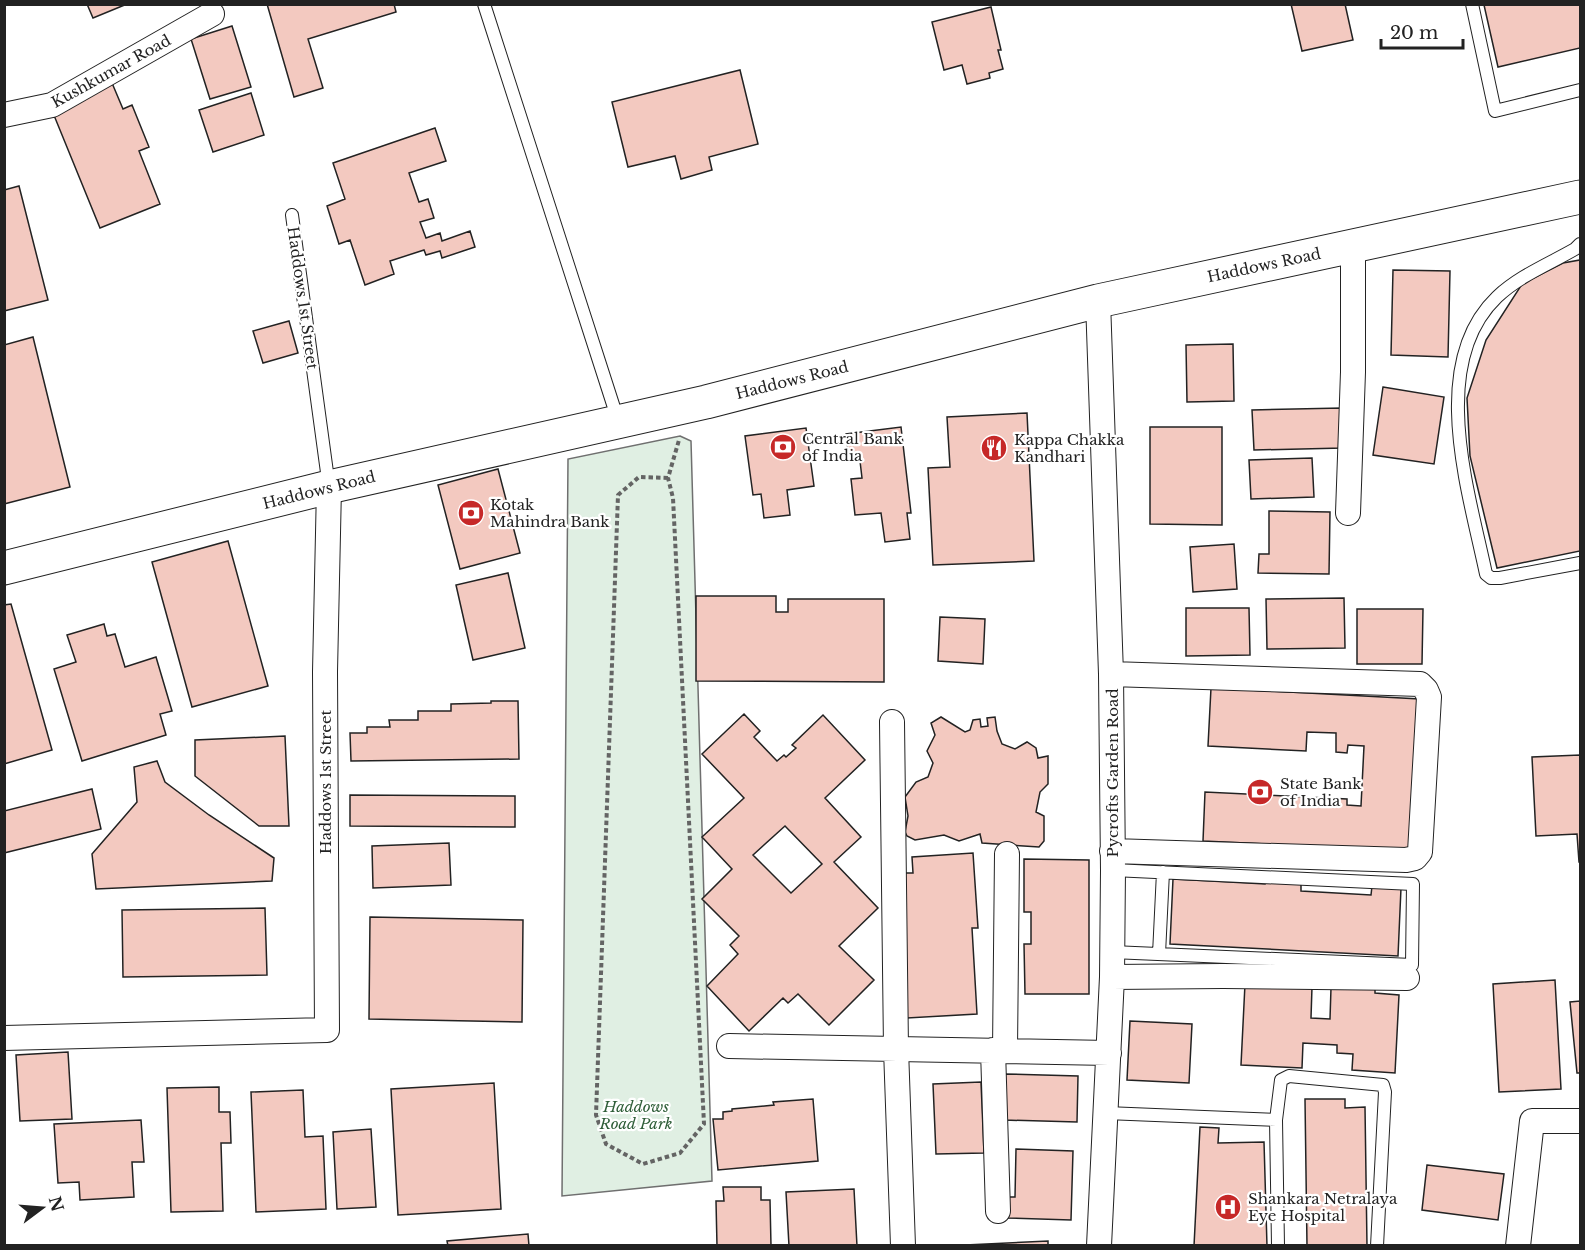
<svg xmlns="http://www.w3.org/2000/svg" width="1585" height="1250" viewBox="0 0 1585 1250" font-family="'Libre Baskerville',serif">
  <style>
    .green { fill: #e0efe3; stroke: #6f6f6f; stroke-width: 1.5 }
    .building { fill: #f3c9c0; stroke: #222; stroke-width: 1.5; fill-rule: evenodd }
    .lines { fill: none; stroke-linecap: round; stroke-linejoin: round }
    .lane-casing { stroke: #222; stroke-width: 14 }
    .street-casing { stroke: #222; stroke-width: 26 }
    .primary-casing { stroke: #222; stroke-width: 35 }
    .path { stroke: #646464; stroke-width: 4; stroke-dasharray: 4.5 3; stroke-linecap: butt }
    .lane { stroke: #fff; stroke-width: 12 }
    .street { stroke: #fff; stroke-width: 24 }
    .primary { stroke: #fff; stroke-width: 33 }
    .labels { text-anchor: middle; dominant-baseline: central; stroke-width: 4.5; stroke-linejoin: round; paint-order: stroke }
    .street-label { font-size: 15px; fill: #222; stroke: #fff }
    .poi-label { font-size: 15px; fill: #222; stroke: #fff; text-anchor: start }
    .park-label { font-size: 15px; font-style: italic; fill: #2f5e38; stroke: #fff }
  </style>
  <rect width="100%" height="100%" fill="#fff"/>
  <path class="green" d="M680,436l11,5 21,740 -150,15 6,-737z"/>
  <path class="building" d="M87,4h40l-34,14z
    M267,4h127l2,8 -88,27 15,49 -29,9z
    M1291,4h54l8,36 -51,11z
    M1580,4v44l-82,19 -14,-62z
    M991,7l10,43h-3l5,19 -14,4 1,5 -23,6 -5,-19 -18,5 -12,-48z
    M232,26l19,61 -41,12 -19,-60z
    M740,70l18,74 -49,13 3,13 -31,9 -6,-23 -47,11 -16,-65z
    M112,83l11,26 9,-4 17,42 -10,4 21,53 -60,24 -49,-120z
    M251,93l13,42 -51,17 -14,-42z
    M435,128l11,33 -37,12 10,29 9,-3 6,19 -14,4 6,16 14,-5 2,8 28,-10 5,16 -33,11 -2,-7 -14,4 -2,-5 -34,11 4,13 -29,11 -15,-45 -11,4 -12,-38 18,-7 -12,-36z
    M19,186l29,114 -44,11v-121z
    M1580,260v291l-83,17 -27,-112 -3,-58 19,-58 36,-56 41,-21z
    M1393,270l57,1 -2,86 -57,-2z
    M289,321l9,32 -35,10 -10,-32z
    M33,337l37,150 -66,17v-159z
    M1233,344l1,57 -47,1 -1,-57z
    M1383,387l61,10 -10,67 -61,-9z
    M1342,408l1,40 -89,2 -2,-40z
    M1027,413l7,148 -101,4 -5,-97 22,-1 -3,-50z
    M901,427l10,86h-4l3,26 -25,3 -4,-29 -26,2 -4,-36 11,-1 -2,-17 -11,1 -3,-28z
    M1150,427h72v98l-72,-1z
    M806,428l8,58 -27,4 3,25 -26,3 -3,-24 -8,1 -8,-59z
    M1312,458l2,39 -63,2 -2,-39z
    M498,469l22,84 -60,16 -22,-84z
    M1269,511l61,1 -1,62 -71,-1 1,-19h10z
    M228,541l40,145 -76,21 -40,-145z
    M1234,544l3,45 -44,3 -3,-45z
    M508,573l17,75 -52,12 -17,-75z
    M696,596h80v16h12v-13h96v83l-188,-1z
    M1344,598l1,50 -78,1 -1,-50z
    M11,604l41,146 -48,14v-159z
    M1186,608h63l1,47 -64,1z
    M1357,609h66l-1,55h-65z
    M940,617l45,2 -2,45 -45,-3z
    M104,624l3,12 8,-2 10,33 31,-10 16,54 -12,3 6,21 -84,26 -28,-92 22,-7 -9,-27z
    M1211,688l209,11 -7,152 -210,-10 2,-49 142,7v6l14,1 3,-60 -16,-1 -1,8 -11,-1v-19l-29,-1 -1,19 -98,-5z
    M491,701h27l1,58 -168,2 -1,-28h17v-6h23l-1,-7h29v-9h33v-7l40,-1z
    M744,714l16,17 -6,6 23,24 7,-6 2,2 10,-9 -4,-3 31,-30 42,45 -40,38 36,39 -27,25 44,46 -39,38 35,34 -45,45 -31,-31 -10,9 -5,-5 -34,33 -42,-45 31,-32 -8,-9 9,-9 -37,-37 30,-30 -30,-32 42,-39 -42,-44zM785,826l37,38 -31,29 -38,-38z
    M941,717l24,15 5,-2 3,-10 7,-1 1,8 7,-1 -1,-8 8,-1 2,14 5,13 13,5 12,-7 9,6 2,10 10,-2v28l-8,8 -4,20 8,4v25l-5,6 -57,-4 -2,-9 -21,7 -15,-6 -29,5 -8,-4 -2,-4 3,-16 -3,-19 11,-15 12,-5 5,-14 -6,-12 8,-16 -4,-12z
    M285,736l4,90h-30l-64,-50v-36z
    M1580,755v107h-1l-2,-28 -41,2 -4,-79z
    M157,761l8,21 44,33 65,43 -2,23 -176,8 -4,-35 45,-52 -3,-35z
    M92,789l9,40 -97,24v-42z
    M350,795l165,1v31l-165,-1z
    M449,843l2,42 -78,3 -1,-42z
    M973,853l5,75h-6l5,86 -70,4 -4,-145h10l-1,-16z
    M1024,859l65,1v134h-64l-1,-50h7v-32h-7z
    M1173,879l92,5v-3l36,2v8l70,4 1,-9 29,2 -3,68 -228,-12z
    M265,908l2,67 -144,2 -1,-67z
    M370,917l153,3 -1,102 -153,-3z
    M1555,980l6,109 -62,3 -6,-108z
    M1245,984l67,3 -1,31 19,1 1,-31h44v5l24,2 -4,78 -43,-3 1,-16 -16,-1v-8l-34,-2 -1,25 -61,-3z
    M1580,1001v72h-3l-7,-71z
    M1130,1021l62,3 -3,59 -62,-3z
    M68,1052l4,67 -52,2 -4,-66z
    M1005,1074l73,2 -1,46 -73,-2z
    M981,1082l3,71 -48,1 -3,-70z
    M494,1083l7,126 -103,6 -7,-126z
    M219,1087v25h11l1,31h-10l2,68 -52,1 -4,-124z
    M303,1090l2,47 18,-1 3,73 -70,3 -5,-120z
    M813,1099l5,62 -100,9 -5,-51h10v-7l9,-1v-2l42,-4 -1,-3z
    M1305,1099h40v9l20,-1 2,139h-60z
    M141,1120l3,42h-12l2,35 -54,3 -1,-18 -21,1 -4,-59z
    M1200,1127l19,1 -1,15 46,-1 3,104h-73z
    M371,1129l5,78 -39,2 -4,-77z
    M1016,1149l57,2 -2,69 -64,-2 1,-21h7z
    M1427,1165l77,9 -6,46 -76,-10z
    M723,1187h38v13h9l1,46h-54l-1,-45h8z
    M854,1189l3,57h-68l-3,-54z
    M528,1234l1,12h-81l-1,-5z
    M1048,1241v5h-104z"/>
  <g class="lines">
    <defs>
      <path id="lane" d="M484,4l134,416
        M1472,4l23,107 85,-21
        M292,215l37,272
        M1580,244l-5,5c-26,15 -56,27 -78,48 -70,67 -28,195 -11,277l5,4h9l80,-15
        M1112,952l300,13 1,-81 -300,-14
        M1159,954l4,-82
        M1106,1113l170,7 5,-40 8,-4 94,9 2,7 -8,154
        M1276,1120l2,126"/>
      <path id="street" d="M4,115l48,-10 160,-91
        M1098,301l13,373 2,196 -1,107 -13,269
        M1348,513l5,-141v-126
        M1111,674l309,10 6,6 3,7 -9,155 -5,6 -9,2 -294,-9
        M892,722l4,327 7,197
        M1112,977l111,-1 184,2
        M4,1038l323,-8 -2,-358 4,-185
        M729,1046l380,7
        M993,1050l5,161
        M1005,1050l2,-196
        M1518,1246l14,-125h48"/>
      <path id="primary" d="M4,568l325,-81 377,-85 392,-101 482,-104"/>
    </defs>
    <use href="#lane" class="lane-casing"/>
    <use href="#street" class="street-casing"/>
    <use href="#primary" class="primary-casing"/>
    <path class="path" d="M668,478l-29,-1 -21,18 -22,620 10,29 37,20 37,-11 24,-29 -31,-626 -5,-20 11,-38"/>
    <use href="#lane" class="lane"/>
    <use href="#street" class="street"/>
    <use href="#primary" class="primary"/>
  </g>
  <defs>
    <symbol id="bank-disc" viewBox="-11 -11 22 22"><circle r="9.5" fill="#c62828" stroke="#fff"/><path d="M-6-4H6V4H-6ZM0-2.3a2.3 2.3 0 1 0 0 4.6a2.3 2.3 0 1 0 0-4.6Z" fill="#fff"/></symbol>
    <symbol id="restaurant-disc" viewBox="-11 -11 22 22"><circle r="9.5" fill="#c62828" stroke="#fff"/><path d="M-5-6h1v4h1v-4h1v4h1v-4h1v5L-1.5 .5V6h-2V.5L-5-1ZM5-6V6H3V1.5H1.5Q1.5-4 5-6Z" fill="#fff"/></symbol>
    <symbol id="hospital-disc" viewBox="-11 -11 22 22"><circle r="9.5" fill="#c62828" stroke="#fff"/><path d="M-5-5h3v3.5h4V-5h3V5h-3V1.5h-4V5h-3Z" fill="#fff"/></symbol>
  </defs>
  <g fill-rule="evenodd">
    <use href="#bank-disc" x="768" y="432" width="30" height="30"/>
    <use href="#restaurant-disc" x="979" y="433" width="30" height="30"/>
    <use href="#bank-disc" x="456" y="498" width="30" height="30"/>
    <use href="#bank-disc" x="1245" y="777" width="30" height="30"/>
    <use href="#hospital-disc" x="1213" y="1192" width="30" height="30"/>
  </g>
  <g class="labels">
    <g class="street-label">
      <text transform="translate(111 71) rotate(-29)">Kushkumar Road</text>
      <text transform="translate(1264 265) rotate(-12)">Haddows Road</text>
      <text transform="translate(303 298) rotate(82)">Haddows 1st Street</text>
      <text transform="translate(792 380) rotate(-14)">Haddows Road</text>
      <text transform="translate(319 490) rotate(-14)">Haddows Road</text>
      <text transform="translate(1112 773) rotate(-90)">Pycrofts Garden Road</text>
      <text transform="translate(325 782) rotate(-90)">Haddows 1st Street</text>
    </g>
    <g class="poi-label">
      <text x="802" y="438">Central Bank<tspan x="802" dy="17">of India</tspan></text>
      <text x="1014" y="439">Kappa Chakka<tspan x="1014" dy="17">Kandhari</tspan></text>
      <text x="490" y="504">Kotak<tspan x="490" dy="17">Mahindra Bank</tspan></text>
      <text x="1280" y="783">State Bank<tspan x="1280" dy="17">of India</tspan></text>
      <text x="1248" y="1198">Shankara Netralaya<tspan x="1248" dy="17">Eye Hospital</tspan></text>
    </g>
    <g class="park-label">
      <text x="636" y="1106">Haddows<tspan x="636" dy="17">Road Park</tspan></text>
    </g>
  </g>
  <rect width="1585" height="1250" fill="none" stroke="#222222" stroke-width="12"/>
  <g transform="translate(42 1208) rotate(74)" stroke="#ffffff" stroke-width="4.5" paint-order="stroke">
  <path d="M0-4.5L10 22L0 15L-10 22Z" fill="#222222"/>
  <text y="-9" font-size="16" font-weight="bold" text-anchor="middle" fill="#222222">N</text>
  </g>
  <path d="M1381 39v9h82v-9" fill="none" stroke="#222222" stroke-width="3"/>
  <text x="1390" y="39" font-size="18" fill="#222222" stroke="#ffffff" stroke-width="4.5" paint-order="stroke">20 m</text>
</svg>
